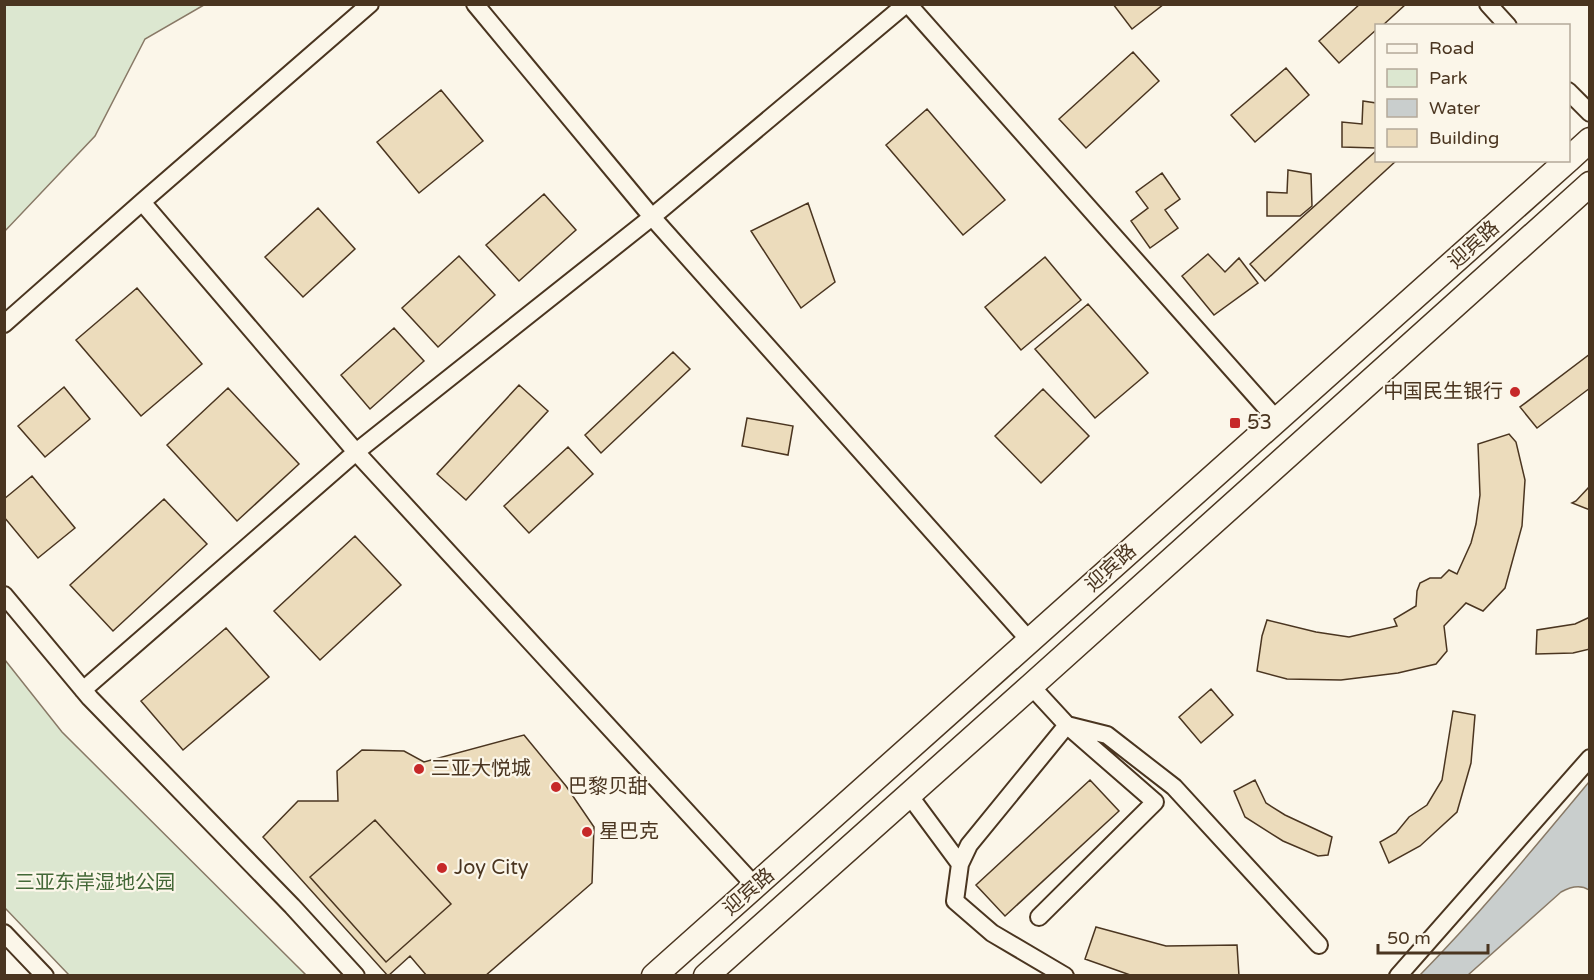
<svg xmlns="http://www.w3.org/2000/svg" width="1594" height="980" viewBox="0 0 1594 980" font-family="'Varela Round','Noto Sans SC',sans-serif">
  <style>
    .green { fill: #dce7d0; stroke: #887966; stroke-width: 1.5 }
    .water { fill: #c9cecd; stroke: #887966; stroke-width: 1.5 }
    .building { fill: #ecdcbc; stroke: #4a3520; stroke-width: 1.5 }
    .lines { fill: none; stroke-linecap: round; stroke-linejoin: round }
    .minor-casing { stroke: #4a3520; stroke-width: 20 }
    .highway-casing { stroke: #4a3520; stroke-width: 27 }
    .minor { stroke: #fbf6e9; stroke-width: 16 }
    .highway { stroke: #fbf6e9; stroke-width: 24 }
    .poi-dot { fill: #c62828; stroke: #fbf6e9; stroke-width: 2 }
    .labels { text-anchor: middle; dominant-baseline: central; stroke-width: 4.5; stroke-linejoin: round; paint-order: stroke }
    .street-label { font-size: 20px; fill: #4a3520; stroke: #fbf6e9 }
    .poi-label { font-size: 20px; fill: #4a3520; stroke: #fbf6e9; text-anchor: start }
    .park-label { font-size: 20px; fill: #436837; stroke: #fbf6e9 }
  </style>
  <rect width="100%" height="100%" fill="#fbf6e9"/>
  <path class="green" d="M4,5h200l-59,34 -50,97 -90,95z
    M5,660l57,72 244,243h-237l-64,-67z"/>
  <path class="water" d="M1589,782v108c-9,-6 -19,-3 -28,2l-93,83h-48c60,-61 114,-127 169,-193z"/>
  <path class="building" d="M1113,4h51l-32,25z
    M1360,4h46l-24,22h-6v4l-37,33 -20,-22z
    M1133,52l26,29 -73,67 -27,-29z
    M1286,68l23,27 -54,47 -24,-27z
    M441,90l42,51 -64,52 -42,-51z
    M1363,101l13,2v45l-34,-1v-25l20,2z
    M927,109l78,91 -42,35 -77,-90z
    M1376,151v9h21l-132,121 -15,-17z
    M1288,170l23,4 1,32 -12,10h-33v-24l20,1z
    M1162,173l18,26 -15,11 13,18 -28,20 -19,-27 17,-13 -12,-16z
    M544,194l32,36 -57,51 -33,-36z
    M808,203l27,79 -34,26 -50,-77z
    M318,208l37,41 -52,48 -38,-40z
    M1208,254l17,18 14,-14 19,25 -44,32 -32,-39z
    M459,256l36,39 -57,52 -36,-39z
    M1045,257l36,43 -60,50 -36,-43z
    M137,288l65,76 -61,52 -65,-76z
    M1088,304l60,69 -53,45 -60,-69z
    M394,328l30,33 -54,48 -29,-34z
    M673,352l17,17 -89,84 -16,-18z
    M1590,354v34l-53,40 -17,-21z
    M519,385l29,26 -82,89 -29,-26z
    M64,387l26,32 -45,38 -27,-31z
    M228,388l71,76 -62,57 -70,-76z
    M1043,389l46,47 -48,47 -46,-47z
    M747,418l46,8 -5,29 -46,-9z
    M1509,434l7,8 9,38 -3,46 -17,62 -22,23 -17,-8 -22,23 3,25 -11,13 -38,9 -57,7 -54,-1 -30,-8 5,-35 5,-16 49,12 33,5 48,-11 -3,-7 22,-13 1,-15 3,-8 10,-5h11l8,-8 8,4 14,-31 5,-19 4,-29 -2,-51z
    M568,447l25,27 -64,59 -25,-27z
    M32,476l43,52 -37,30 -34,-41v-18z
    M1590,486v24l-18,-7 4,-2z
    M164,499l43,45 -94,87 -43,-46z
    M355,536l46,49 -81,75 -46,-49z
    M1590,617v32l-17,4 -37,1 1,-24 38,-6z
    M226,628l43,49 -86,73 -42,-49z
    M1211,689l22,26 -32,28 -22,-26z
    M1453,711l22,4 -4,48 -14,49 -37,34 -31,17 -9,-21 16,-9 13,-16 18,-12 15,-25z
    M524,735l42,51 28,41 -2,56 -107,93h-58l-17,-20 -22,20 -125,-139 35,-36h40l-1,-30 25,-21 42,1 20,11z
    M1090,780l29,31 -114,105 -29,-31z
    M1255,780l11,23 19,12 47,22 -4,18 -10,1 -35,-15 -38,-24 -11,-26z
    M375,820l76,84 -65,58 -76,-85z
    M1096,927l70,19 71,-1 2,31h-106l-48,-17z"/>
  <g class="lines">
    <defs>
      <path id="minor" d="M475,4l177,213 378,424
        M908,4l369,416
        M1488,4l20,22
        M1568,91l22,22
        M142,202l214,250 399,434
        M4,324l138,-122 228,-198
        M4,595l86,103 202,208 64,70
        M1031,686l36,39 -98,120 -9,19 -5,37 37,32 73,43
        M83,690l273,-238 296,-235 254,-213
        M1067,725l40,10 67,52 145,158
        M909,795l51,69
        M1039,917l116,-115 -85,-74
        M4,933l41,43
        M1398,976l192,-218"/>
      <path id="highway" d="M1568,160l22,-20
        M654,976l914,-816
        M706,976l325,-290 559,-502"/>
    </defs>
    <use href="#minor" class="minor-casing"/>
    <use href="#highway" class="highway-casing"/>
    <use href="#minor" class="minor"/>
    <use href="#highway" class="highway"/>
  </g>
  <g class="poi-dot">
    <circle cx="1515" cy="392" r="6"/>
    <rect x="1229" y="417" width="12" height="12" rx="3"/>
    <circle cx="419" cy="769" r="6"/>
    <circle cx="556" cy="787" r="6"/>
    <circle cx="587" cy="832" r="6"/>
    <circle cx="442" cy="868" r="6"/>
  </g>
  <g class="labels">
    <g class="street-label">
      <text transform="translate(1474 245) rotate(-42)">迎宾路</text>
      <text transform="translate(1111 568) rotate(-42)">迎宾路</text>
      <text transform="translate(749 892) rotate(-41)">迎宾路</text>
    </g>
    <g class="poi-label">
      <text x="1503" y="392" text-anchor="end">中国民生银行</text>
      <text x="1247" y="423">53</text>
      <text x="431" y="769">三亚大悦城</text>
      <text x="568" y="787">巴黎贝甜</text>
      <text x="599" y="832">星巴克</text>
      <text x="454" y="868">Joy City</text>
    </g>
    <g class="park-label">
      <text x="95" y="883">三亚东岸湿地公园</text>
    </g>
  </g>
  <rect width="1594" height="980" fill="none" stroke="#4a3520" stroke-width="12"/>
  <rect x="1375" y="24" width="195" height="138" fill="#fbf6e9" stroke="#b4a999" stroke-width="1.5"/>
  <rect x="1387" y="44" width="30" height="9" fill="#fbf6e9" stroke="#b4a999" stroke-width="1.5"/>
  <text x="1429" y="54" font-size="18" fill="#4a3520">Road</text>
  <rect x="1387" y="69" width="30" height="18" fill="#dce7d0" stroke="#b4a999" stroke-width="1.5"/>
  <text x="1429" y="84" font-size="18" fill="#4a3520">Park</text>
  <rect x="1387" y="99" width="30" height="18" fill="#c9cecd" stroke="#b4a999" stroke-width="1.5"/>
  <text x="1429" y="114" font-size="18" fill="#4a3520">Water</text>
  <rect x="1387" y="129" width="30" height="18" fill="#ecdcbc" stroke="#b4a999" stroke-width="1.5"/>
  <text x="1429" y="144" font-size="18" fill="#4a3520">Building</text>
  <path d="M1378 944v9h110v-9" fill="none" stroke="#4a3520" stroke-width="3"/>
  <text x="1387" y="944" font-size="18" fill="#4a3520" stroke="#fbf6e9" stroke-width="4.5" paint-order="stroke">50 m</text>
</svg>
